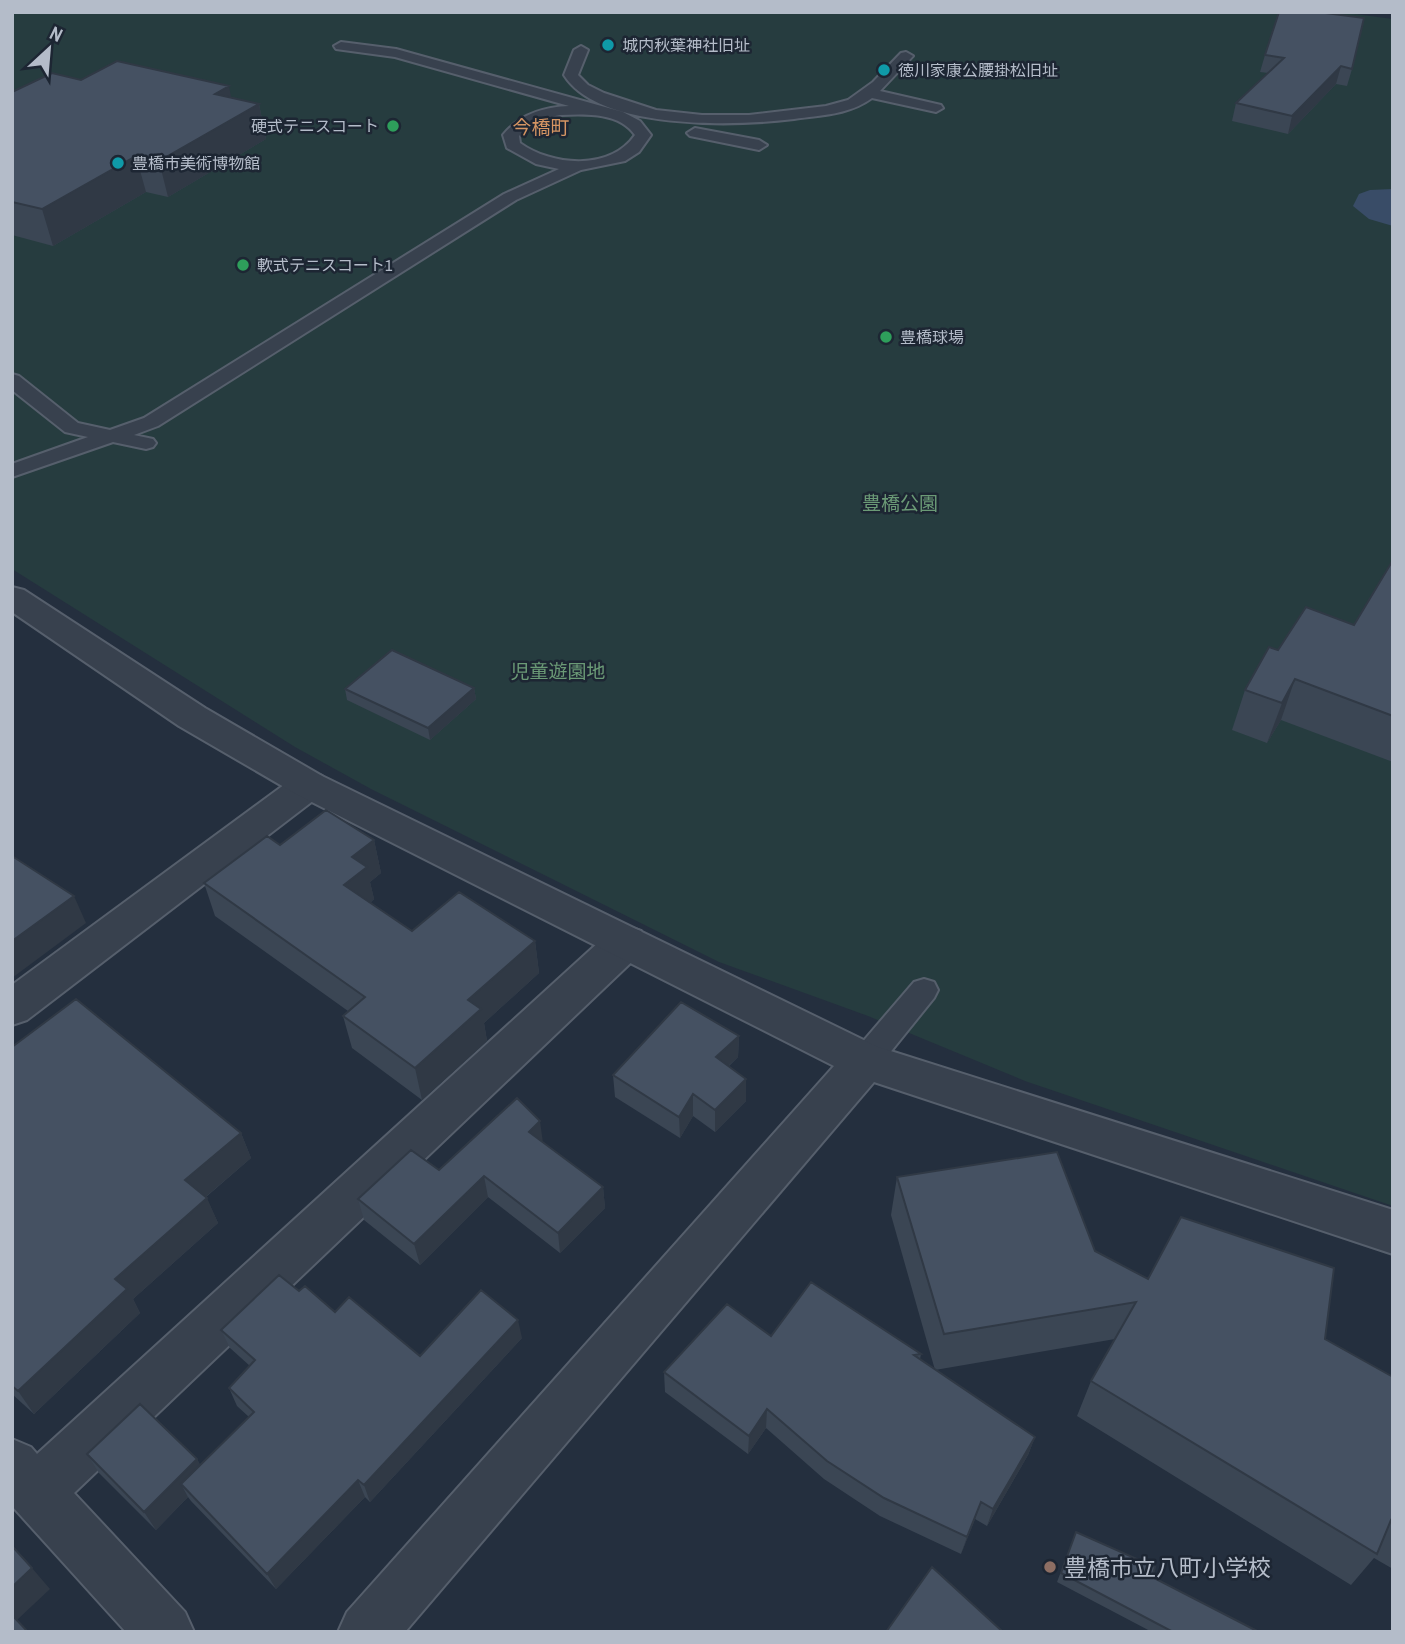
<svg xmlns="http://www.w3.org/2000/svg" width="1405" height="1644" viewBox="0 0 1405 1644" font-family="'Archivo Narrow','Noto Sans JP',sans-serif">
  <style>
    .green { fill: #263c3f }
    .water { fill: #394c67 }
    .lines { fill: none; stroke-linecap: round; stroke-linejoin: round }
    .service-casing { stroke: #565f6c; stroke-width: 4 }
    .minor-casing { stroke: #565f6c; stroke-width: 4 }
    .tertiary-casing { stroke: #565f6c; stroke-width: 4 }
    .service { fill: #38414e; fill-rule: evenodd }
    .minor { fill: #38414e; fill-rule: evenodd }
    .tertiary { fill: #38414e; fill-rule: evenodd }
    .wall { fill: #3b4654 }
    .shaded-wall { fill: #303945 }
    .building { fill: #455162; stroke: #303945; stroke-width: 2 }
    .culture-dot { fill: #0f9aa8; stroke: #1d2633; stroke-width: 2.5 }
    .leisure-dot { fill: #2e9e5b; stroke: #1d2633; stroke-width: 2.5 }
    .education-dot { fill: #8d6e63; stroke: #1d2633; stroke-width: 2.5 }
    .labels { text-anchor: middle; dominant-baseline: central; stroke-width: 5; stroke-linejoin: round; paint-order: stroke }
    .far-poi-label { font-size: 16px; fill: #b4bcc9; stroke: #1d2633; text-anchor: start }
    .far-quarter-label { font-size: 19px; fill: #d59563; stroke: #1d2633 }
    .park-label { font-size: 19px; fill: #6b9a76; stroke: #1d2633 }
    .near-poi-label { font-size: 23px; fill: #b4bcc9; stroke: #1d2633; text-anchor: start }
  </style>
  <rect width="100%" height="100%" fill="#242f3e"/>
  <path class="green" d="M12,12h1327l54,7v1187l-368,-125 -157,-65 -149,-54 -348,-173 -76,-42 -283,-178z"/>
  <path class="water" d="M1393,189v37l-24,-7 -16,-13 6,-12 11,-4z"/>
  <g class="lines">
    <defs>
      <path id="service" d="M341,42l55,7 227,63 17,9 11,14 -12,17 -14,9 -44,9 -65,30 -358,226 -24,9 19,4 3,4 -3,4 -7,2 -33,-7 -101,35v-13l76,-27 -23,-5 -53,-42v-16l7,2 59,47 32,7 34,-12 360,-224 55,-25 -23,-5 -29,-16 -4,-13c17,-21 41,-28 66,-29l-174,-49 -59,-8 -2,-3zM560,115c26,-1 59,-3 75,20 -25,36 -83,31 -115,8l-1,-7c12,-12 24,-18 41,-21z
        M581,46l7,4 -10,25 10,10 16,8 52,17 46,5h47l77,-9 22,-6 25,-18 28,-29 5,-1 7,4 -33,35 61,14 2,3 -7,4 -64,-14c-23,17 -51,17 -78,21 -58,7 -195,12 -230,-44l10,-25z
        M695,128l64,12 8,5 -8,5 -69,-14 -3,-3z
        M924,979l10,3 4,8 -4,8 -58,72 -11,3 -11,-3 -4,-9 4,-9 60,-70z"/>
      <path id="minor" d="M309,772l13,4 6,9 -6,9 -295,226 -15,5v-40l284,-209z
        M626,926l15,5 6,11 -6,11 -567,540 111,119 9,20h-68l-114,-126v-67l19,8 6,7 574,-523z"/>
      <path id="tertiary" d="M12,587l12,3 181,118 117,68 556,271 515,163v44l-519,-172 -469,550h-67l9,-20 487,-546 -538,-272 -117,-68 -167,-114z"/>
    </defs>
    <use href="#service" class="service-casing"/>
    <use href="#minor" class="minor-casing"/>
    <use href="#tertiary" class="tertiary-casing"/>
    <use href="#service" class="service"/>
    <use href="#minor" class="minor"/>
    <use href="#tertiary" class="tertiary"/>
  </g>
  <path class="wall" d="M1279,12l73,57 -5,17 -11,-2 -48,50 -56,-13 4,-18 32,-30 -8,-1 5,-17z
    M81,80l150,17 28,7 7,35 -98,58 -22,-5 -93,54 -41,-11v-143z
    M1393,560v202l-112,-42 -14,23 -35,-13 13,-40 33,-40 76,-25z
    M474,688l2,11 -46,41 -83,-40 -2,-11z
    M374,840l7,33 -11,9 4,17 -4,4 42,28 123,10 4,32 -55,50 3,18 -65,59 -70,-52 -9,-32 5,-5 -133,-95 -11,-33 76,-38z
    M739,1036l-1,21 -9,9 17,13v22l-31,31 -22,-16 -13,22 -65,-41 -2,-22z
    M12,1047l229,86 10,25 -45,39 12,26 -85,76 7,14 -106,101 -22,-20z
    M543,1142l60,45 2,21 -45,45 -72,-56 -68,68 -56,-45 -6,-21 81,-29z
    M897,1177l198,74 53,28 177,60 68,38v192l-19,-11 -23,27 -274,-169 14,-35 24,-42 -180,31 100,67 -7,18 -41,71 -12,-7 -14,35 -81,-38 -56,-37 -58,-51 -18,26 -83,-62 -1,-20 107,-36 150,18 -1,5 15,11 -44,-155z
    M299,1291l36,21 85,44 102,-18 -152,164 -5,-5 -89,92 -85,-88 -3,-4 -32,33 -57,-57 -12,-19 110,5 3,6 49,-48 -12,-11 -8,-18 21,-22 -20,-18 -9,-18z
    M1076,1532l76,45 107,55h-107l-95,-50z"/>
  <path class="shaded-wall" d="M1341,66l-5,18 -48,50 4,-18z
    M229,86l6,31 24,-13 7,35 -98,58 -9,-36 56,-67z
    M136,156l10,36 -93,54 -11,-37z
    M1295,679l-14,41 -14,23 15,-40z
    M474,688l2,11 -46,41 -2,-12z
    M374,840l7,33 -11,9 4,17 -22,19 -8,-33 8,-28z
    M74,896l12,27 -74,55v-37z
    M535,941l4,32 -55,50 3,18 -65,59 -7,-32 53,-68z
    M739,1036l-1,21 -23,21 1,-21z
    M746,1079v22l-31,31v-22z
    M693,1094v22l-13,22 -1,-21z
    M540,1121l3,22 -14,-11z
    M241,1133l10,25 -55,47 -11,-25z
    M484,1176l4,21 -68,68 -6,-21z
    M603,1187l2,21 -45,45 -2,-20z
    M207,1198l11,25 -85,76 7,14 -106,101 -16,-23 97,-112z
    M518,1320l4,18 -152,164 -6,-17z
    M767,1409l-1,19 -18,26 1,-18z
    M1035,1437l-7,18 -41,71 6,-17z
    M197,1459l10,18 -26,7 7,13 -32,33 -12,-18z
    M358,1480l7,17 -89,92 -9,-15z
    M981,1502l-6,17 -14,35 6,-17z
    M32,1568l18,21 -33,31 -5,-5v-28z"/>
  <path class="building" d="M1279,12h39l46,6 -12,51 -11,-3 -49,50 -56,-13 48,-45 -19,-3z
    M117,61l112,25 -14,8 44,10 -100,57 -23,-5 -94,53 -30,-7v-110l40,-19 29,7z
    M1393,560v156l-98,-37 -13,24 -37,-13 24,-43 9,3 28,-43 48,18z
    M392,650l82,38 -46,40 -83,-39z
    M326,810l48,30 -22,17 15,10 -23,18 68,46 47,-39 76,49 -67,59 13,9 -66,59 -72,-52 22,-19 -161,-114 63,-47 13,9z
    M12,856l62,40 -62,45z
    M76,999l165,134 -56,47 22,18 -92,81 12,10 -109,102 -6,-5v-339z
    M681,1002l58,34 -23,21 30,22 -31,31 -22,-16 -14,23 -66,-42z
    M517,1098l23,23 -11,11 74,55 -45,46 -74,-57 -70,68 -56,-45 53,-49 28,20z
    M1057,1152l38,99 53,28 33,-62 153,51 -9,71 68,38v144l-2,-1 -14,34 -286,-173 45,-79 -192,32 -47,-157z
    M279,1275l20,16 6,-5 30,26 14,-15 71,59 61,-66 37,30 -154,165 -6,-5 -91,94 -86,-90 73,-72 -25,-24 26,-28 -34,-30z
    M811,1282l110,72 -7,1 121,82 -42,72 -12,-7 -14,35 -83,-39 -57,-37 -60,-52 -18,27 -85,-64 63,-68 44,32z
    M140,1404l57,55 -53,53 -57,-58z
    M1076,1532l79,35 -3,10 107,55h-86l-112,-59z
    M12,1546l20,22 -20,19z
    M932,1567l71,65h-117z
    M12,1615l16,17h-16z"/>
  <g class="culture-dot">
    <circle cx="608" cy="45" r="7"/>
    <circle cx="884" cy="70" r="7"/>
    <circle cx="118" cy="163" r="7"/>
  </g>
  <g class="leisure-dot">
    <circle cx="393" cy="126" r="7"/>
    <circle cx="243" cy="265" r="7"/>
    <circle cx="886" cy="337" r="7"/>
  </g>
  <circle class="education-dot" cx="1050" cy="1567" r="7"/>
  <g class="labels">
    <g class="far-poi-label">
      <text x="622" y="45">城内秋葉神社旧址</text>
      <text x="898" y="70">徳川家康公腰掛松旧址</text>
      <text x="379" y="126" text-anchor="end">硬式テニスコート</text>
      <text x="132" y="163">豊橋市美術博物館</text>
      <text x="257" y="265">軟式テニスコート1</text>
      <text x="900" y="337">豊橋球場</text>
    </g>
    <g class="far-quarter-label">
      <text x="541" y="127">今橋町</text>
    </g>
    <g class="park-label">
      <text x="900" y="503">豊橋公園</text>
      <text x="558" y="671">児童遊園地</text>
    </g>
    <g class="near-poi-label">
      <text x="1064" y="1567">豊橋市立八町小学校</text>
    </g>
  </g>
  <rect width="1405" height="1644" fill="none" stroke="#b4bcc9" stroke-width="28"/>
  <g transform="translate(49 49) rotate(26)" stroke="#1d2633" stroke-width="5" paint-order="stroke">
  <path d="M0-5L12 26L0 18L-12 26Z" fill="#b4bcc9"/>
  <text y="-10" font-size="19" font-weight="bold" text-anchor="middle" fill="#b4bcc9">N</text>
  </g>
</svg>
